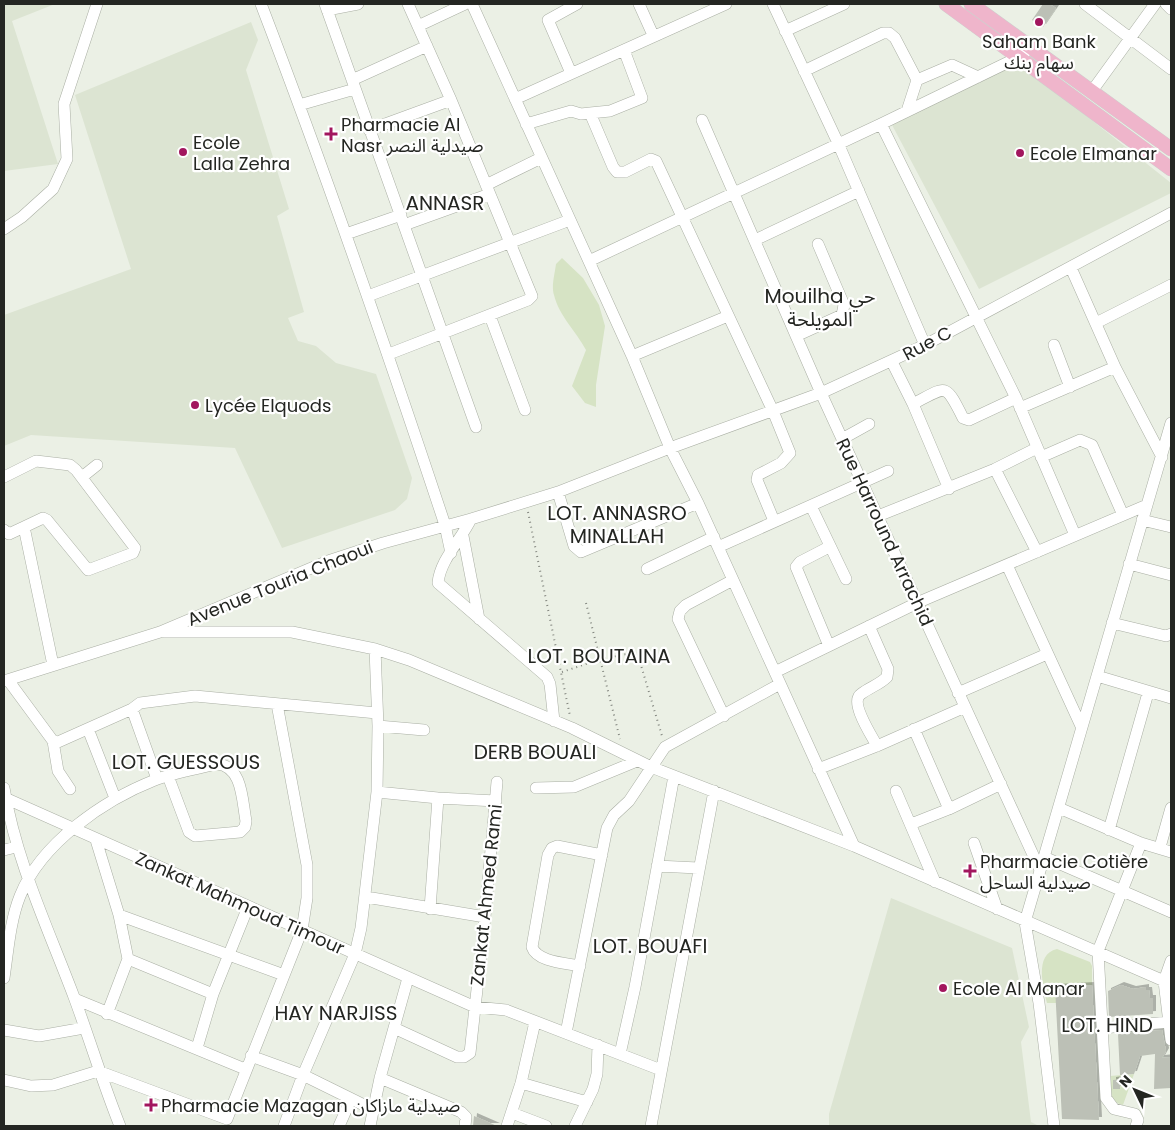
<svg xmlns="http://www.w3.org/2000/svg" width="1175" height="1130" viewBox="0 0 1175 1130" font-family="Poppins,'Noto Sans Arabic',sans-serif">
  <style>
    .built { fill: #dce4d2 }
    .green { fill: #d6e3c4 }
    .building { fill: #bcc0b6; filter: url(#shadow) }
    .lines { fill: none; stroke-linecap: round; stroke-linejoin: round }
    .minor-casing { stroke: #aaafa4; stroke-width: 12 }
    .major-casing { stroke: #cfcfce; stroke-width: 15 }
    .path { stroke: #83867f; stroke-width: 2; stroke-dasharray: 1 4; stroke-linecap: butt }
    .minor { stroke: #fff; stroke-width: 11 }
    .major { stroke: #efb5cb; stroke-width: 14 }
    .poi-dot { fill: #a2165e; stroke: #fff; stroke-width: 2 }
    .labels { text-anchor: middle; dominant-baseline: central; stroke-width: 4.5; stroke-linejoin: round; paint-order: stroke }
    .poi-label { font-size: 18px; fill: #242622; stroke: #fff; text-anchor: start }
    .street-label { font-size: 18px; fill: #242622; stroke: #fff }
    .quarter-label { font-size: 20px; fill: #242622; stroke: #fff }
  </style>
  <defs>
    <filter id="shadow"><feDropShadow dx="3" dy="-3" stdDeviation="0" flood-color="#0004"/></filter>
  </defs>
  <rect width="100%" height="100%" fill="#ebf0e5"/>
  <path class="built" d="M4,4h51l-43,17 46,143 -54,7z
    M251,22l7,18 -12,30 43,139 -12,7 27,96 -16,6 10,23 18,5 20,17 40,11 36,104 -5,21 -12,11 -113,38 -47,-100 -204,-13 -27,11v-131l127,-46 -56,-174z
    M1016,60l155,123v10l-192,96 -88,-166z
    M891,898l121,50 17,79 -8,15 10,80 8,4h-210v-12z"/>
  <path class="green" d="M562,258l21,20 16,27 6,21 -9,59v22l-11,-4 -13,-17 14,-36c-10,-19 -27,-34 -32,-55 -3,-9 1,-22 2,-31z
    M1057,949l33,13 2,4v19l-36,2v16h-9c-4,-16 -13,-49 10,-54z
    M1134,1074l-11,31c-15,-3 -13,-16 -13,-29z"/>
  <path class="building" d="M1043,4h6l7,4 -13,19 -11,-7z
    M1092,985l7,135 -37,-1 -7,-132z
    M1121,985l12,4 13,-2v3h3l1,8h3v16l-44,3 -1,-26z
    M1162,1030l4,21 -4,7 9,-1v31l-17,1 1,-35 -15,2 -6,18 -14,1 -2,-41z
    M1120,1079v10h-7v-9z
    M474,1116l23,10h-24z"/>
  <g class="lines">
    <defs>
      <path id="minor" d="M261,4c66,172 126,346 184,521l6,28
        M325,4l151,423
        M472,4l160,352 38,92 28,55 156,343
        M639,4l14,31
        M773,4l65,139 87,202
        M1085,4l86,65
        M1166,4l5,5
        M327,10l31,-6
        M418,26l47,-22
        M785,31l59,-27
        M624,50l18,48 -32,13 -20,2 23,54 4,5h8l26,-13 5,2 117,250 17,42 -9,10 -23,12 -1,5 17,41
        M804,71l79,-38h6l6,5 22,42
        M571,73l-23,-53 29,-16
        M352,80l75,-34
        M1092,91l63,-87
        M515,99l211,-95
        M299,105l56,-16
        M907,111l10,-31 35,-15 26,12
        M702,120l119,273 219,477
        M526,124l45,-13 10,3 9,-1
        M881,124l135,274 59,137
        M369,130l82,-30
        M486,185l55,-27
        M404,225l86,-31
        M4,229l18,-12 31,-28 14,-30 -3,-55 33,-100
        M346,234l55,-19
        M755,240l104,-49
        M589,261l292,-137 138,-67 12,-10
        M1071,268l44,99 47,90
        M368,296l202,-76
        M490,316l35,94
        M1096,323l75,-38
        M796,336l46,-21 2,-10 -26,-61
        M1054,345l16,42
        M389,354l139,-54 4,-4 -81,-196 -43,-96
        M632,356l96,-40
        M892,362l21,42 36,85
        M913,404c34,-18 32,-22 50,14l6,2 47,-22
        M1020,408l95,-41
        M842,439l27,-15
        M1041,457l39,-17 12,5 31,70
        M995,469l42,83
        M4,477l32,-16 34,4 6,5 59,78 -2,5 -45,17 -41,-50 -4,-2 -19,9 29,138
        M82,477l15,-12
        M558,492l16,54 7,6 117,-49
        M811,506l35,73
        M878,516l117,-47 42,-21
        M471,519c-10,21 -31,41 -33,64l109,94 3,7 4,37
        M1142,520l29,7
        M4,530l5,4 15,-7
        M463,536l16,83
        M718,547l170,-76
        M1129,564l42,11
        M1007,565l74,161
        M647,569l67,-32
        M1112,623l54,13 5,-2
        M869,626l19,43 -1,8c-8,8 -17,10 -26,17 -12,8 11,42 16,52
        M164,632h128l83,17 34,11 163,68 79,39 203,79 317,138
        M829,646l-33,-79 4,-5 29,-15
        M775,672l144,-70 228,-97
        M1097,676l74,22
        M8,680l45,61 5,1 74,-33 8,-6 55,-7 182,17
        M4,681l156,-49 168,-71 55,-18 88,-24 87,-27 112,-44 151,-55 104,-48 246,-132
        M958,693l89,-39
        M132,709l25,70
        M724,716l-46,-97 2,-8 6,-6 47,-25
        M378,726l46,4
        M88,729l27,69
        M914,729l35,80
        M53,741l5,30 12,18
        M818,769l59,-23 88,-39
        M4,788c12,73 44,140 70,209 16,43 29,87 46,129
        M536,788l38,-1 63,-26
        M896,791l39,91
        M377,792l61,6 58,3
        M5,798l470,209 31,3 155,60
        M1059,808l82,35 30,9
        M911,824l38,-15 52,-25
        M1109,830l39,-137
        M96,840l23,75 9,44 -21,55
        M974,843l23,66
        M1160,847l11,-39
        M4,850l12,-3
        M1044,857l127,55
        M657,866l41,2
        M366,897l119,20
        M430,909l8,-111
        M119,915l165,60
        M128,959l85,35
        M1171,961l-7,20 7,59
        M580,966c-14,-3 -43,-4 -48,-19l16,-92 4,-7 5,-2 45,9
        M4,978c4,-27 6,-57 16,-82 21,-53 84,-96 135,-116 19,-8 42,-11 62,-16 26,2 25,37 29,57l-1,6 -5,5 -45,4 -6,-4 -21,-56
        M75,999l170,70
        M394,1028l63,29h7l6,-4 15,-136 12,-135
        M1102,1028l67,-6
        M4,1030l35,6 45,-8
        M566,1033l41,-205 7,-13 15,-14 36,-54 115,-63
        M197,1048l16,-54 35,-87
        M620,1054l15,-67 39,-211
        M251,1056l52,19 71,35
        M380,1078l81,34 5,5 -1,9
        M4,1080l27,6 22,-1 45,-14 129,48 75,-189 5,-32v-33l-30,-161
        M521,1083l66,19
        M512,1113l34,13
        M284,1126l19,-51 52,-121 6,-26 16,-136 1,-66 -3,-77
        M339,1126l12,-27
        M370,1126l10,-48 28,-100
        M507,1126l14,-43 14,-61
        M575,1126l18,-37 4,-15 1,-29
        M651,1126l63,-335
        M1054,1126l-15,-123 -14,-81 146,-499
        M1136,1126l2,-6 -3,-6 -21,-5 -8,-11 -8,-147 43,-108"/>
      <path id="major" d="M946,4l225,165
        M971,4l200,145"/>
    </defs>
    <use href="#minor" class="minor-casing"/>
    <use href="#major" class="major-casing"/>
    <path class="path" d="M528,512l42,204
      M586,603l34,136
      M562,672l39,-13 31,-6 8,9 22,74"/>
    <use href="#minor" class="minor"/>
    <use href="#major" class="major"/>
  </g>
  <g class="poi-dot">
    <circle cx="1039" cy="22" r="5"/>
    <path d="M328.5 126.5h5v5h5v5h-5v5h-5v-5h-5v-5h5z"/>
    <circle cx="183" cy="152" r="5"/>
    <circle cx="1020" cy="153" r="5"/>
    <circle cx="195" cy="405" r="5"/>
    <path d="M967.5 863.5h5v5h5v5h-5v5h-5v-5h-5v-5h5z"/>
    <circle cx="943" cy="988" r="5"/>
    <path d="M148.5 1097.5h5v5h5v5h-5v5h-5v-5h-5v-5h5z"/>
  </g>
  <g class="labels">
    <g class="poi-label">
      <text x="1039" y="41" text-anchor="middle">Saham Bank<tspan x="1039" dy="21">سهام بنك</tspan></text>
      <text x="341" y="124">Pharmacie Al<tspan x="341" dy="21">Nasr صيدلية النصر</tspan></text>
      <text x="193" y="142">Ecole<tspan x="193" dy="21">Lalla Zehra</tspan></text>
      <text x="1030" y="153">Ecole Elmanar</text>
      <text x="205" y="405">Lycée Elquods</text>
      <text x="980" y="861">Pharmacie Cotière<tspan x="980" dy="21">صيدلية الساحل</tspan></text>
      <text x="953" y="988">Ecole Al Manar</text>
      <text x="161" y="1105">Pharmacie Mazagan صيدلية مازاكان</text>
    </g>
    <g class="street-label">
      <text transform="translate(927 343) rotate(-28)">Rue C</text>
      <text transform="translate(885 532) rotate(65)">Rue Harround Arrachid</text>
      <text transform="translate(280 583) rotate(-22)">Avenue Touria Chaoui</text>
      <text transform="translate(486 895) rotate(-84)">Zankat Ahmed Rami</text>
      <text transform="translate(240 903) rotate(24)">Zankat Mahmoud Timour</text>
    </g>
    <g class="quarter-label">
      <text x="445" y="203">ANNASR</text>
      <text x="820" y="296">Mouilha حي<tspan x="820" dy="23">المويلحة</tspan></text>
      <text x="617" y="513">LOT. ANNASRO<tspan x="617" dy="23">MINALLAH</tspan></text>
      <text x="599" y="656">LOT. BOUTAINA</text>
      <text x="535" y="752">DERB BOUALI</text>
      <text x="186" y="762">LOT. GUESSOUS</text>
      <text x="650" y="946">LOT. BOUAFI</text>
      <text x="336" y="1013">HAY NARJISS</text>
      <text x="1107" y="1025">LOT. HIND</text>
    </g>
  </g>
  <rect width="1175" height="1130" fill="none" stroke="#242622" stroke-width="10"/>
  <g transform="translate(1135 1090) rotate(313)" stroke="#ffffff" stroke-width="4" paint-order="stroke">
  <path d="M0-4L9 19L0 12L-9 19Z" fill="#242622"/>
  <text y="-8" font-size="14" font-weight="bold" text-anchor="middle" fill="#242622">N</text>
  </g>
</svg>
